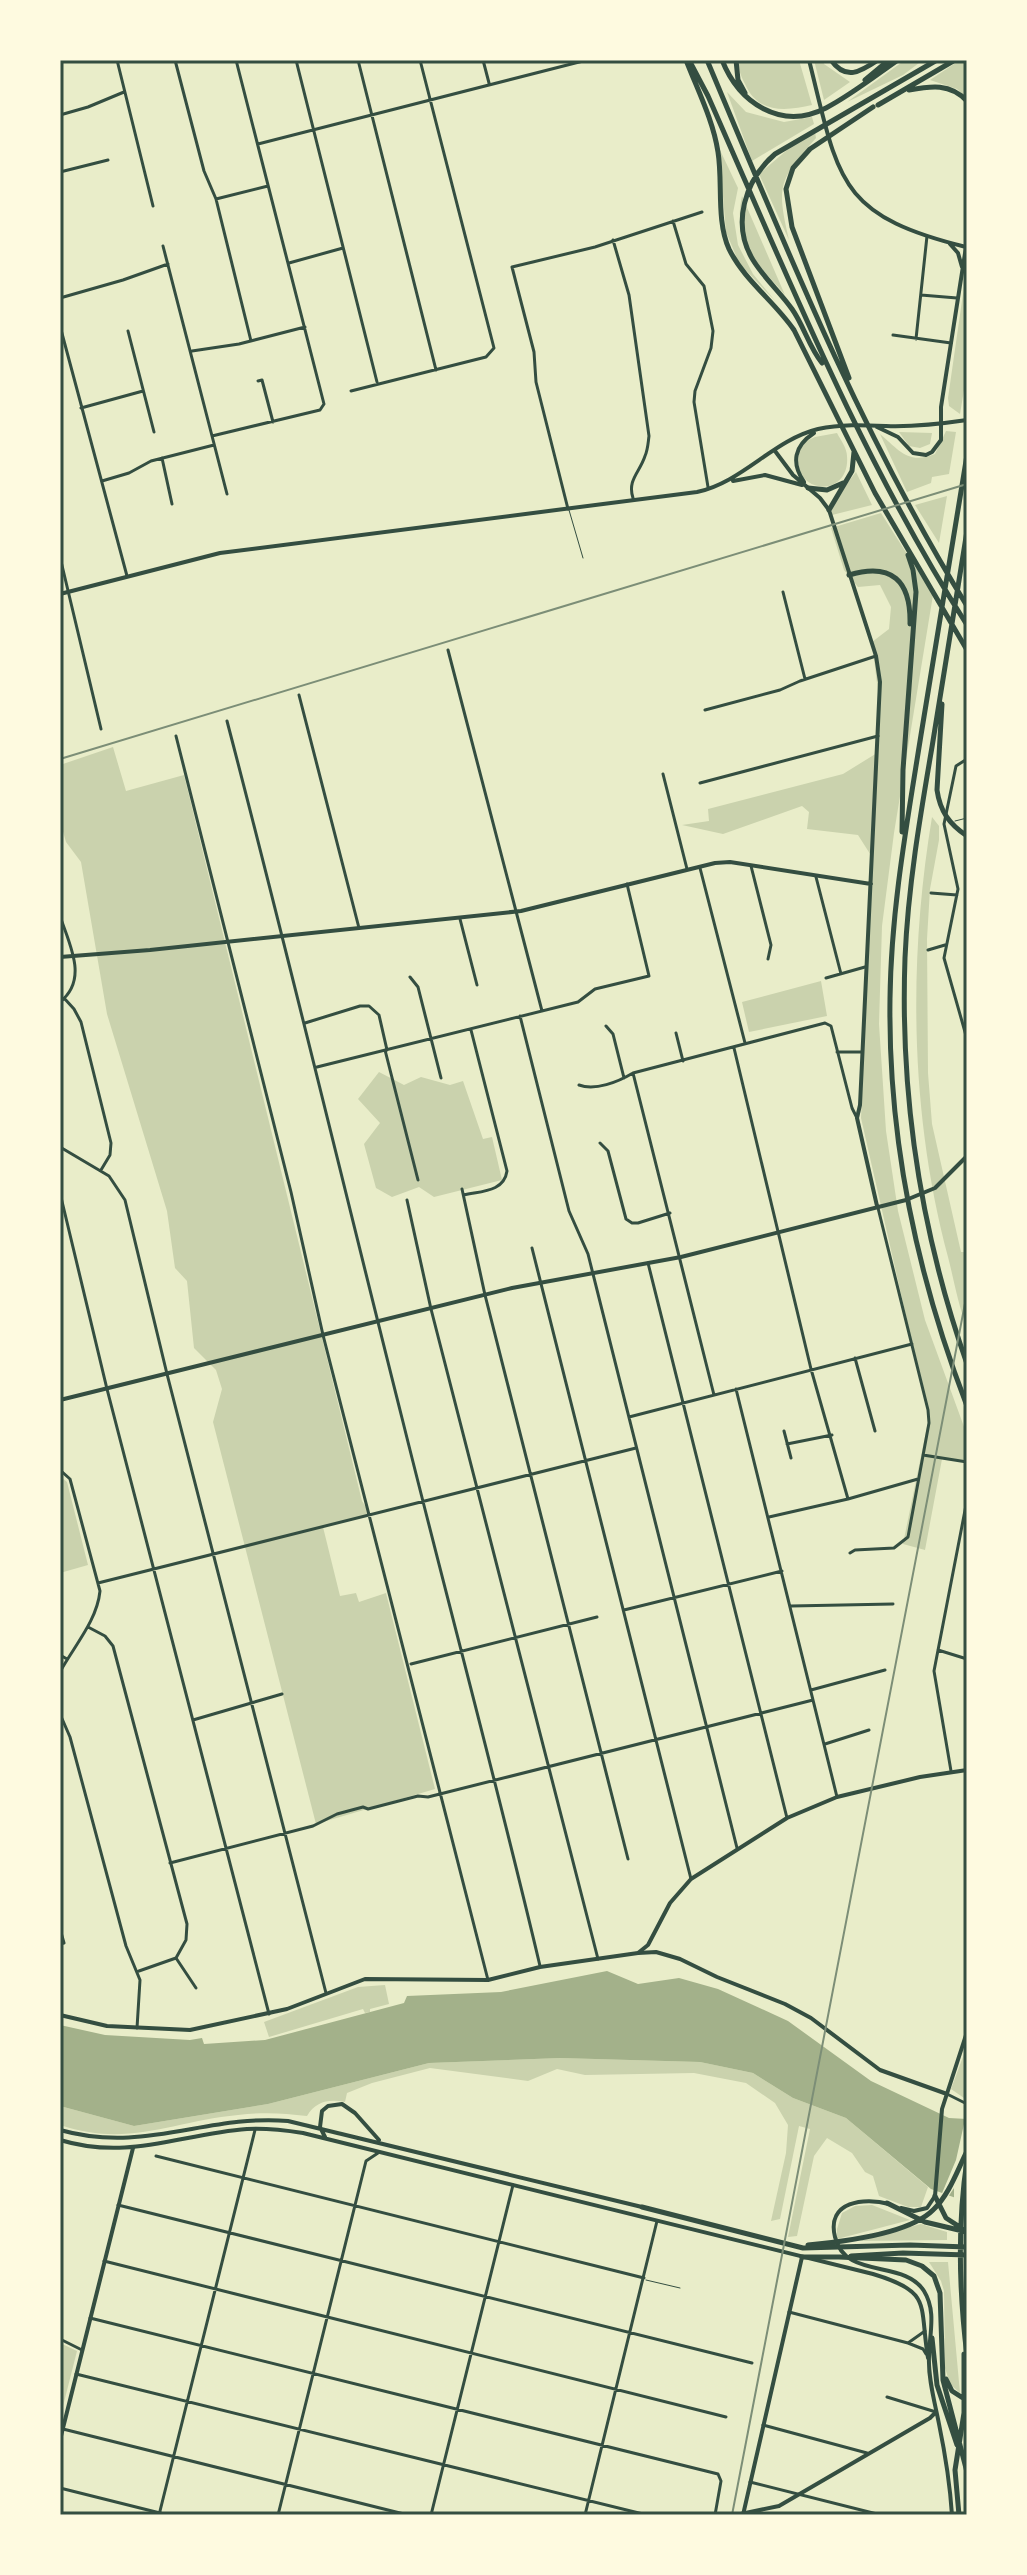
<svg xmlns="http://www.w3.org/2000/svg" width="1027" height="2575" viewBox="0 0 1027 2575" font-family="'DejaVu Sans',sans-serif">
  <style>
    .green { fill: #cad2ad }
    .water { fill: #a3b18a }
    .pier { fill: #e9edc9 }
    .lines { fill: none; stroke-linecap: round; stroke-linejoin: round }
    .service { stroke: #344e41; stroke-width: 1 }
    .minor { stroke: #344e41; stroke-width: 3 }
    .tertiary { stroke: #344e41; stroke-width: 4 }
    .secondary { stroke: #344e41; stroke-width: 4 }
    .primary { stroke: #344e41; stroke-width: 4 }
    .motorway { stroke: #344e41; stroke-width: 5 }
    .rail { stroke: #7c8e77; stroke-width: 2 }
    .neatline { fill: none; stroke: #344e41; stroke-width: 3 }
  </style>
  <rect width="100%" height="100%" fill="#e9edc9"/>
  <path class="green" d="M739,60h60l13,45c-26,6 -54,9 -67,-21 -4,-8 -7,-14 -6,-24z
    M814,60h9l1,4 26,18 -26,18z
    M905,60h18l-20,15 -56,27z
    M960,60h7v39l-10,-10 -27,-9z
    M727,92l19,20 38,10 28,-5 2,7 -62,37z
    M815,132l1,6c-37,43 -40,46 -27,102l-30,-66 35,-30z
    M719,148l19,40 -5,25 5,32 15,29 23,28 -37,-39 -13,-31z
    M742,196l43,99c-27,-31 -53,-54 -43,-99z
    M967,266v106l-7,42 -11,-8 -1,-8z
    M946,431l10,1 -7,42 -17,3 -1,6 -24,9 -27,-58c19,16 28,31 55,20z
    M899,432l33,1 -2,11 -10,4 -11,-2z
    M837,433c3,6 10,15 10,23 4,46 -65,39 -45,-13l13,-6z
    M856,472l16,33 -40,10v-12z
    M947,496l-8,47 -24,-38z
    M881,513l52,82 -39,238 -12,93 -3,98 7,107 12,80 27,109 42,115v27l-25,-3 -17,91 -22,-6 26,-127 -68,-299 11,-261 -14,-22 -51,-6 2,-17 -7,-6 -79,28 -41,-9 27,-4 -1,-12 135,-35 34,-21 2,-53 -7,-58 17,-13 2,-22 -11,-22 -22,2 -14,-17 -13,-42z
    M113,747l13,44 58,-16 178,726 9,14 -48,12 17,69 16,-3 3,9 27,-9 49,196 -119,35 -103,-402 9,-33 -6,-19 -22,-22 -7,-67 -12,-13 -8,-57 -60,-197 -26,-152 -15,-20 -6,-21v-56z
    M932,817l7,9v14l-9,49 -3,50 1,134 4,51 29,128h6v75c-9,-22 -13,-47 -19,-70 -38,-143 -40,-295 -16,-440z
    M821,981l6,35 -78,16 -7,-30z
    M379,1072l25,13 17,-8 29,8 13,-4 20,58 9,-2 10,43 -68,17 -15,-10 -27,10 -16,-9 -12,-44 16,-21 -22,-24z
    M60,1476l7,6 21,83 -28,8z
    M385,1985l4,19 -19,5v3l-5,1 -2,-4 -94,28 -5,-15 94,-35z
    M967,2046v46l-3,6 -13,-9z
    M560,2058l140,4 53,11 40,25 53,20 82,69 -7,20h-13l-29,-11 -6,-20 -8,-4 -13,-19 -25,-15 -13,18 -17,80 -9,1 22,-108 -11,-3 -19,93 -9,2 15,-68 2,-28 -13,-22 -29,-20 -52,-10 -109,2 -28,-6 -29,12 -98,-13 -58,15 -25,10 -2,9c-16,-3 -29,-1 -38,14 -24,-3 -45,-4 -69,-1 -65,6 -110,33 -178,10v-19l74,20 134,-22 161,-41z
    M872,2205l38,15 -73,19v-10l5,-16 13,-7z
    M921,2224l26,8v8l-88,1z
    M929,2262h19l12,131 -10,-9 -5,-16 -1,-77 -3,-10z
    M60,2343l17,8 -17,67z"/>
  <path class="water" d="M607,1971l31,13 41,-6 39,11 70,32 83,60 78,37 18,1v83l-36,-13 -85,-71 -53,-20 -40,-25 -53,-11 -140,-4 -131,5 -161,41 -134,22 -74,-20v-81l45,10 85,5 12,-2 2,6 61,-4 139,-37 3,-7 94,-4z"/>
  <path class="pier" d="M966,2115h1v91l-13,-3v-15l-8,12 -6,-2 16,-38z"/>
  <g class="lines">
    <path class="service" d="M569,510l14,48
      M955,821l12,-3
      M646,2280l34,8"/>
    <path class="minor" d="M117,60l36,146
      M175,60l29,111 12,28 35,142
      M296,60l81,322
      M358,60l78,310
      M483,60l6,23
      M60,115l28,-8 36,-15
      M258,144l329,-84
      M60,172l48,-12
      M216,199l52,-13
      M673,221l13,43 18,22 9,45 -2,17 -16,43 -1,11 14,85
      M613,240l16,55 20,141c-1,7 -1,13 -4,20 -5,16 -18,24 -12,42
      M163,246l64,248
      M289,263l54,-15
      M921,295l36,3
      M60,298l63,-18 45,-16
      M60,326l67,250
      M128,331l26,101
      M893,335l58,8
      M916,339l11,-103
      M192,351l47,-7 66,-17
      M258,381l4,-1 11,42
      M351,391l135,-34 8,-9 -74,-288
      M81,408l62,-17
      M212,436l108,-26 4,-6 -88,-344
      M162,458l10,46
      M102,481l27,-8 22,-12 63,-16
      M568,509l-32,-127 -2,-30 -22,-85 83,-20 107,-35
      M60,557l41,172
      M783,592l22,87
      M448,650l94,361
      M299,695l60,233
      M705,710l75,-20 20,-9 76,-25
      M227,721c61,233 117,467 176,701 45,181 94,362 137,544
      M176,736l115,456 32,143 165,645
      M967,759l-11,7 -12,58 14,65 -14,69 23,81
      M663,774l24,95
      M700,783l178,-47
      M751,866l20,79 -3,14
      M700,868l45,175
      M816,877l25,97
      M931,893l26,2
      M60,916c9,28 29,63 0,86
      M460,919l17,66
      M928,950l17,-5
      M410,977l8,10 23,91
      M826,978l39,-11
      M64,998l10,11 7,13 30,121 -1,12 -9,15
      M520,1016l49,195 19,43 149,594
      M305,1023l55,-17h9l10,9 8,35
      M606,1026l7,8 11,44
      M676,1033l7,28
      M734,1048l77,321 37,130
      M385,1050l33,130
      M837,1052h24
      M317,1067l261,-65 17,-13 54,-13 -22,-92
      M633,1073l81,322
      M579,1085c16,6 39,-3 54,-12l192,-50 6,3 21,82 5,10
      M600,1143l8,8 18,68 6,4h6l32,-10
      M60,1147l49,29 16,24 42,174 159,619
      M462,1189l23,106 143,564
      M60,1193l47,196 162,625
      M464,1195c17,-4 40,-3 43,-24l-36,-141
      M407,1200l24,109 167,650
      M532,1248l159,631
      M648,1263l139,555
      M855,1358l20,73
      M736,1389l101,408
      M629,1417l283,-73
      M784,1431l7,27
      M787,1444l45,-9
      M923,1455l44,7
      M60,1470l10,9 30,112c-3,30 -26,55 -40,81
      M769,1517l79,-18 70,-20
      M850,1553l5,-3 39,-2 14,-11 21,-114 -1,-13 -50,-202
      M98,1583l538,-135
      M791,1606l102,-2
      M624,1610l158,-39
      M88,1627l17,9 8,10 74,278 -1,16 -10,18 -37,13
      M938,1650l29,9
      M60,1655l7,4
      M411,1664l186,-47
      M811,1690l74,-20
      M60,1714l10,23 56,209 14,34 -3,48
      M193,1720l89,-26
      M825,1744l44,-14
      M951,1771l-17,-100 33,-171
      M170,1863l143,-37 24,-12 26,-7 5,2 50,-13 10,1 385,-97
      M60,1929l4,14 -4,1
      M176,1958l20,30
      M947,2094l20,10
      M156,2156l488,122
      M118,2205l634,158
      M104,2261l622,156
      M789,2312l119,31 15,6 3,5
      M90,2318l628,156 3,7 -6,34
      M60,2339l22,11
      M908,2343l17,-12
      M76,2374l571,141
      M887,2397l49,15
      M763,2425l104,28
      M63,2429l345,86
      M750,2482l131,33
      M60,2488l108,27
      M159,2515l96,-385
      M278,2515l88,-354 12,-8
      M431,2515l82,-330
      M585,2515l72,-294"/>
    <path class="tertiary" d="M809,60c30,119 27,155 157,187l-25,160v33l-9,12 -6,3 -13,-2 -15,-16 -21,-10
      M950,244l8,9 4,14
      M775,451l18,24 27,23 9,12 47,146 4,26 -20,423 -3,13 20,88
      M733,481l32,-6 37,10
      M804,482c-13,-19 -10,-36 10,-49
      M60,594l160,-41 477,-61c46,-10 76,-52 121,-63 23,-5 45,-4 68,-3 27,1 54,-2 81,-6
      M60,957l90,-7 371,-39 194,-48 15,-1 141,22
      M60,1400l452,-112 169,-31 225,-57 29,-12 32,-32
      M638,1953l18,-1 24,7 37,18 68,27 26,14 69,52 67,24
      M60,2440l73,-292
      M743,2515l59,-258"/>
    <path class="secondary" d="M889,2204c-24,-7 -63,-3 -54,33 10,43 69,22 89,54 13,21 5,44 5,66 -1,22 6,46 10,67 6,29 11,61 13,91
      M901,2208l13,3 13,-3 8,-12 7,-87 25,-77
      M736,2515l43,-9 151,-88 6,-6"/>
    <path class="primary" d="M60,2015l47,11 83,4 97,-21 78,-30 123,1 52,-13 98,-14 10,-8 22,-42 21,-24 96,-61 50,-21 83,-20 47,-7
      M60,2130c85,24 147,-16 228,-9l354,86
      M325,2137l-5,-10 2,-16 6,-5 14,-2 13,9 24,27
      M60,2140c69,21 120,-6 187,-11 19,-1 37,1 56,4l570,141c60,18 46,30 55,84"/>
    <path class="motorway" d="M686,60c12,31 27,60 32,92 5,31 -2,68 11,97 15,31 46,53 65,81l81,163 92,157
      M689,60l19,36c80,181 152,361 259,529
      M707,60c78,186 154,374 260,546
      M722,60c17,43 59,71 104,48 25,-13 49,-32 72,-48
      M736,60l2,20 7,13
      M831,60c15,21 29,12 47,0
      M865,80l24,-20
      M909,90c22,-4 41,-7 58,11
      M878,105l77,-45
      M966,247l1,-4
      M822,363c-13,-16 -18,-37 -30,-54 -12,-17 -28,-31 -39,-49 -22,-36 -8,-80 22,-106l162,-94
      M849,378l-57,-151 -6,-38 7,-21 17,-19 63,-42
      M967,455c-15,94 -31,187 -46,280 -14,88 -30,175 -31,264 -2,140 27,277 77,407
      M808,488l19,2 16,-7
      M829,510l23,-39 2,-19
      M967,531c-12,72 -23,144 -35,216 -12,70 -24,140 -27,211 -5,138 16,275 62,406
      M849,575c43,-13 62,6 61,49
      M942,704l-5,86c3,21 12,34 30,46
      M902,832l1,-62 13,-178 -3,-22 -5,-15
      M967,2160c-10,66 -8,131 0,196
      M935,2196l11,22 17,11
      M887,2203l38,19 42,10
      M642,2207l161,41 107,-3 57,2
      M808,2245c33,-3 101,-11 125,-35 16,-15 24,-39 34,-59
      M851,2256l52,-3 64,2
      M802,2257h39
      M839,2257l67,3 16,6 12,10 6,17 3,87 24,92
      M932,2338l5,47 20,60
      M946,2379l6,12 14,9
      M959,2515l-4,-45 9,-57v-59"/>
    <path class="rail" d="M60,759l907,-275
      M732,2515l235,-1222"/>
  </g>
  <rect width="1027" height="2575" fill="none" stroke="#fefae0" stroke-width="124"/>
  <rect x="62" y="62" width="903" height="2451" class="neatline"/>
</svg>
